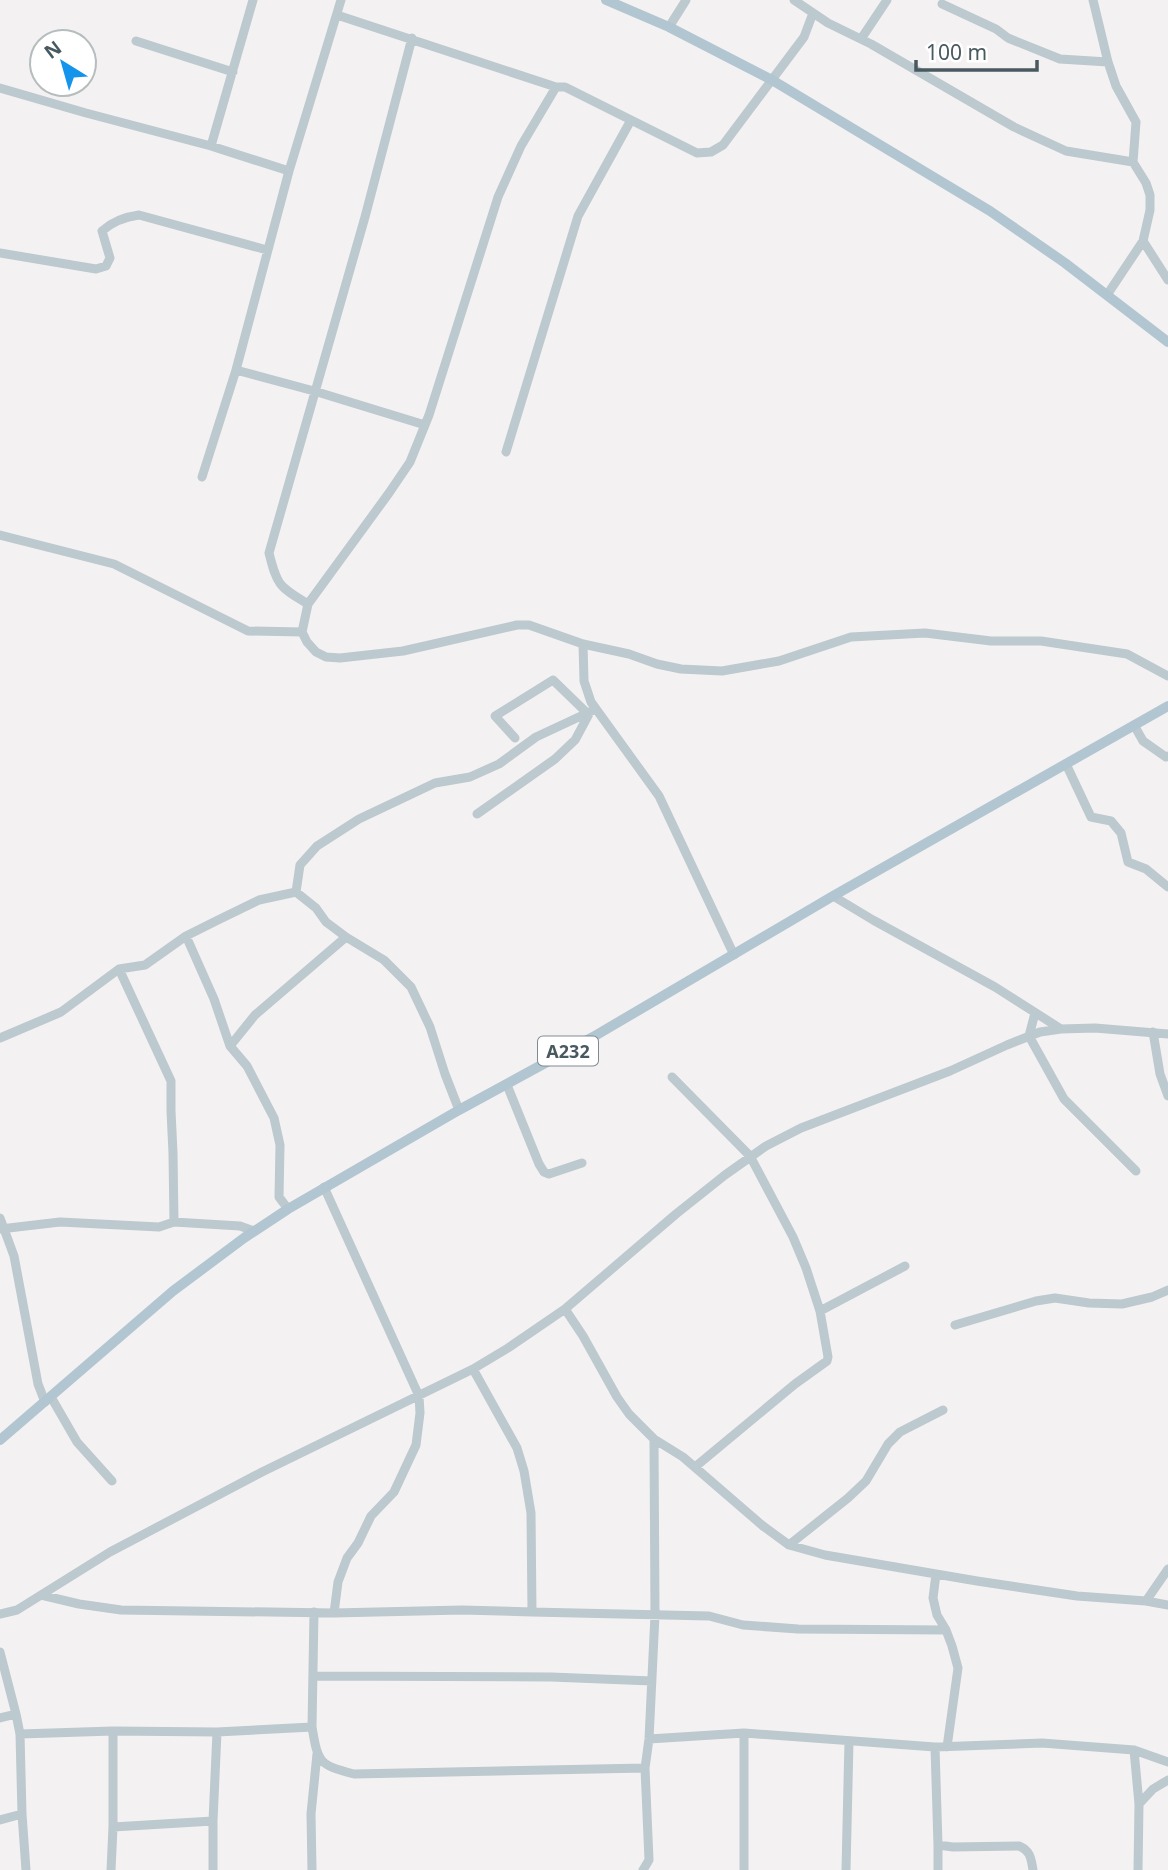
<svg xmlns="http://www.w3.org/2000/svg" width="1168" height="1870" viewBox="0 0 1168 1870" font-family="'Noto Sans',sans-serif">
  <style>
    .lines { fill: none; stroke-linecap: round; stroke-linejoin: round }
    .minor { stroke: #bcc9ce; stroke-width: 9 }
    .major { stroke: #b1c6d0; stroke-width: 10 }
    .labels { text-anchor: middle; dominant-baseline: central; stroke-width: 5; stroke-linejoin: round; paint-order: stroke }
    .shield { fill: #fff; stroke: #7f8b90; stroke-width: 2 }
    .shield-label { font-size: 18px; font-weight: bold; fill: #485960 }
  </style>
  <rect width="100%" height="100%" fill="#f4f1f2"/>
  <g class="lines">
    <path class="minor" d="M794,0l34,23 43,21 143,83 52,24 67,11
      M1093,0l15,62 8,24 20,36 -3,40 13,21 4,12v15l-7,31 -36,54
      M942,4l54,25 12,9 52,21 48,3
      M337,15l219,72
      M669,27l17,-27
      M861,39l26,-39
      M136,41l97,31
      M0,88l86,25 125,33 78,25
      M211,146l42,-146
      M1143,241l25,39
      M0,253l96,16 10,-3 4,-8 -8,-27c11,-10 22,-14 37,-16l128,35
      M236,370l78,21 111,34
      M506,452l72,-236 53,-96
      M202,477l34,-107 53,-199 52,-171
      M0,535l114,29 134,67 54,1
      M308,604c-29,-17 -31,-19 -39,-51l96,-336 47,-179
      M583,644l46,10 28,10 24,5 41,2 57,-10 72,-24 74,-4 66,8h50l86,13 41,22
      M1134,725l9,16 23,16 2,-1
      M515,738l-20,-22 58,-36 34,33
      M1066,764l25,53 20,4 10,12 7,29 18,7 22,18
      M477,814l78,-55 20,-19 15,-28
      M833,896l40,24 122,67 66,42
      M186,936l28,63 16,47 17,20 27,52 6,27 -1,52 9,12
      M734,955l-75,-159 -68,-94 -7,-21 -1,-37 -54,-19h-12l-114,26 -63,7 -14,-1 -10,-5 -9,-10 -5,-10 6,-28 81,-111 21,-31 19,-47 69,-218 23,-51 35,-59h9l132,66 14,-1 12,-7 81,-108 9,-24
      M119,969l52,112v30l2,42 1,69
      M1035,1013l-6,23 35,63 72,72
      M1153,1032l7,42 8,22
      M0,1038l61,-26 58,-43 26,-4 41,-29 32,-16 41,-20 37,-8
      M230,1046l25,-31 91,-78
      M672,1077l78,79 43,81 13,31 14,43 8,46 -1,4 -32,23 -100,83
      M507,1085l32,79 5,8 5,2 33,-11
      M459,1110l-14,-36 -15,-47 -19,-40 -27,-27 -38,-23 -20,-15 -10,-14 -20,-16 4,-27 17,-19 42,-27 76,-36 35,-6 29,-13 37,-27 60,-28
      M324,1187l95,209 1,17 -4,32 -22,47 -23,24 -13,27 -11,15 -9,24 -4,31
      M0,1218l14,38 24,128 7,18
      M0,1229l60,-7 99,5 15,-5 66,4 14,5
      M565,1309l18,27 34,61 12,17 25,25 29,18 80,69 26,19 36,10 152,26 100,15 69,5 22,4
      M820,1311l85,-45
      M955,1325l81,-24 19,-3 34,5 33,1 30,-7 16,-7
      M473,1369l44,79 7,23 7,42 1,99
      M51,1397l26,45 35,39
      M789,1545l59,-47 18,-17 22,-37 12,-12 43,-22
      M936,1574l-3,24 4,17 9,15 6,16 6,22 -11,79
      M41,1595l38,9 42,6 213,3 128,-3 70,2 177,4 34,9 55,4 148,1
      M1146,1601l22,-32
      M0,1614l17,-4 93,-58 152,-80 211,-103 35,-21 57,-39 111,-95 49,-39 41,-29 35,-18 149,-57 57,-26 33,-13 21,-3 34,-1 73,6
      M0,1652l16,62 4,20 2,80 4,56
      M313,1676l238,1 101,4
      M0,1718l16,-4
      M312,1727l2,-115
      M113,1731v96l100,-6
      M744,1733v137
      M20,1734l93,-3 104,1 95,-5c6,36 7,38 42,47l291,-6
      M649,1739l95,-6 191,14
      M1134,1750l34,12
      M1139,1804l14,-15 15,-9
      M0,1820l22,-6
      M938,1845v25
      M111,1870l2,-43
      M213,1870v-49l4,-89
      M312,1870l-1,-56 6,-60
      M643,1870l6,-10 -4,-92 4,-29 6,-124 -1,-176
      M846,1870l3,-129
      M1033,1870c-2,-11 -2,-19 -14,-24l-66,1 -15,-2 -3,-98 107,-4 92,7 5,54 -1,66"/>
    <path class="major" d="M606,0l63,27 103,53 218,131 75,52 103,79
      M0,1440l173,-149 71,-53 44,-29 171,-99 134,-73 240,-141 335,-190"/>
  </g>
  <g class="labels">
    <rect class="shield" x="538" y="1036.5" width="60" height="29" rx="5"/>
    <g class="shield-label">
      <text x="568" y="1051">A232</text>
    </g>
  </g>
  <g transform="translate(63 63) rotate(323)"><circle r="33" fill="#ffffff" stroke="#b6bdbf" stroke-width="2"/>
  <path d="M0-5L12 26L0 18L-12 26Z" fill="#1495eb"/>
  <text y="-10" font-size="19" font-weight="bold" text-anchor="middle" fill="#485960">N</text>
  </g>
  <path d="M916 60v10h121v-10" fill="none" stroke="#485960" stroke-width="3.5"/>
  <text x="926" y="60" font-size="21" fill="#485960" stroke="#ffffff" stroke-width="5" paint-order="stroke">100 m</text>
</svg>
